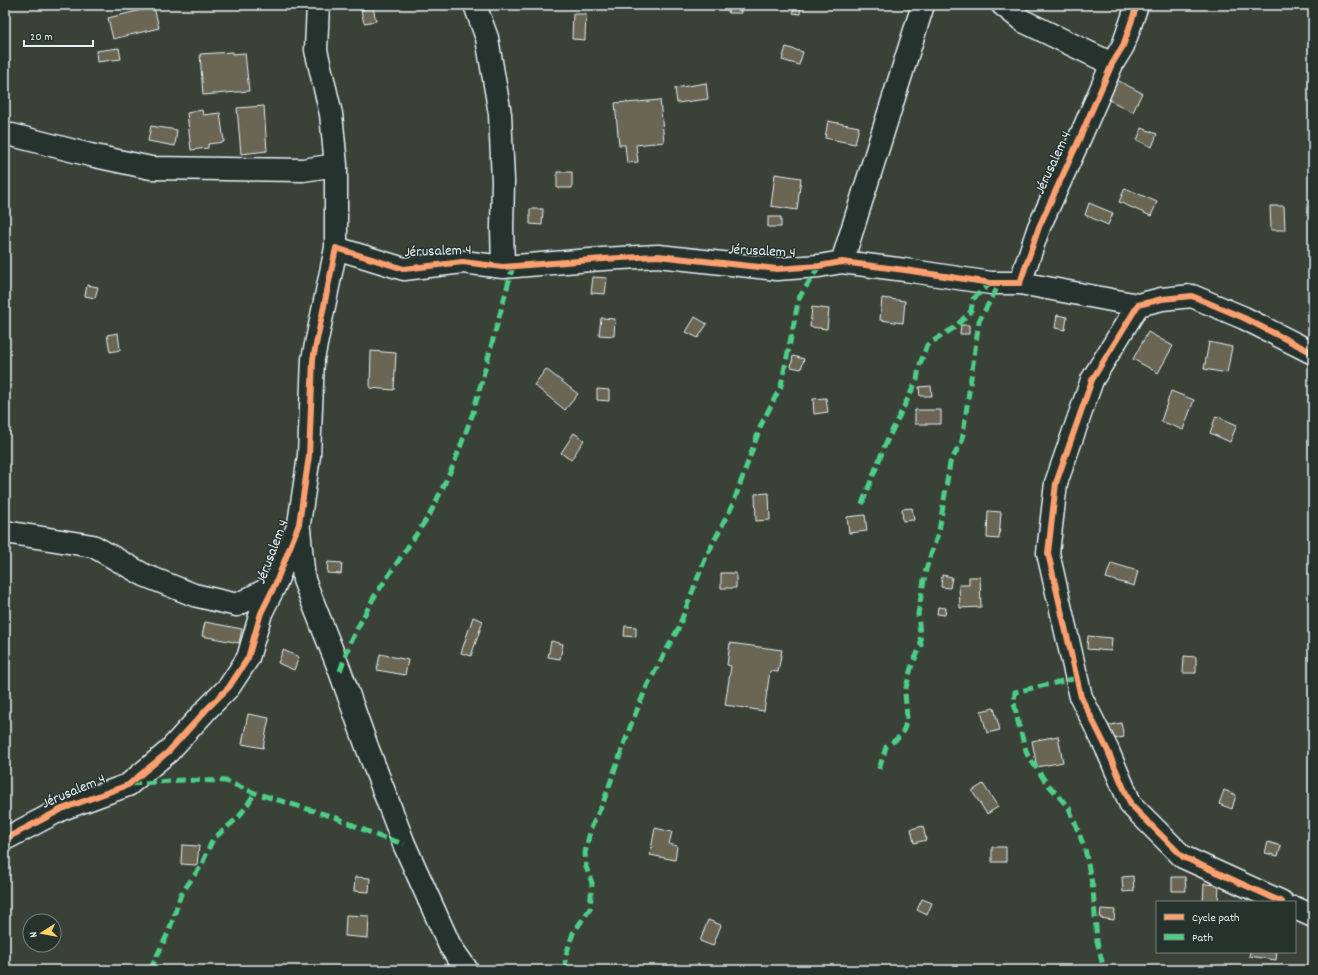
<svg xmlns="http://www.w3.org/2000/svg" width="1318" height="975" viewBox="0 0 1318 975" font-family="Dekko,sans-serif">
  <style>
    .building { fill: #6a6653; stroke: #e8f1f8 }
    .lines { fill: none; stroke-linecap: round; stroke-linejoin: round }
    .minor-casing { stroke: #e8f1f8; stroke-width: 25 }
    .minor { stroke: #26332d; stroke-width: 22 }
    .quiet { stroke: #4dcf88; stroke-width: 5; stroke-dasharray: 10 5; stroke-linecap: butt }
    .cycleway-casing { stroke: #26332d; stroke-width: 8 }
    .cycleway { stroke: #fca06f; stroke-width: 6 }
    .labels { text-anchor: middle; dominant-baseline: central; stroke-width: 3; stroke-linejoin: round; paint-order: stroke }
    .street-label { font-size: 15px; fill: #e8f1f8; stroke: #26332d }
  </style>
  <rect width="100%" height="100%" fill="#3a4238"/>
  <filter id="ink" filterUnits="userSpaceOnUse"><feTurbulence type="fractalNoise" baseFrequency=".025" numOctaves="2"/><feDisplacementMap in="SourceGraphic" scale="8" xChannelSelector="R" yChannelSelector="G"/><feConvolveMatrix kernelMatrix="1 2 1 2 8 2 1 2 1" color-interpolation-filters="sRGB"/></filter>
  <g filter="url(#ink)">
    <path class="building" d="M729,5h12v8h-13z
      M782,5h19l-1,9 -7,-1 1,-6 -13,-1z
      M154,7l5,21 -46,11 -5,-21z
      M373,7l3,14 -12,2 -3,-13z
      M573,14h13l-1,26 -13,-1z
      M786,47l17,5 -4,13 -17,-5z
      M119,48l2,11 -24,3 -1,-11z
      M233,52v2l12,-1 4,38 -46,4 -3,-41z
      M1115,79l27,14 -9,19 -28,-14z
      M706,83l2,16 -31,4 -2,-15z
      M660,100l4,42 -28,3 2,17 -11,1 -2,-18h-6l-4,-42 12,-1v1z
      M264,106l3,45 -26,3 -4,-46z
      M202,110l1,5 17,-2 4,29 -16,2v4l-17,2 -4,-37z
      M828,121l31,6 -4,17 -30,-6z
      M151,126l26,4 -2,16 -27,-5z
      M1142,128l15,6 -5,13 -15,-7z
      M557,172h15v16h-15z
      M775,174l26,4 -4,32 -26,-4z
      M1125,188l32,14 -6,14 -32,-14z
      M1089,203l24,10 -5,12 -23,-10z
      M1270,206h14l1,24h-14z
      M530,209h13l-1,16 -12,-1z
      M768,217h13v10h-13z
      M593,277l14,1 -2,16 -14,-1z
      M87,285l11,2 -3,11 -10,-2z
      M882,298l23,3 -2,22 -23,-3z
      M812,307l17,2 -2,20 -17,-2z
      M1057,315l10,2 -2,13 -10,-2z
      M695,317l12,7 -9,14 -12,-6z
      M601,318l14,1 -1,17 -15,-1z
      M961,325h8v9h-9z
      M1148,332l25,14 -15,27 -25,-14z
      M118,333l2,17 -10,2 -3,-17z
      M1209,342l23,5 -5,26 -23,-4z
      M371,351l25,2 -2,37 -24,-2z
      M793,356l11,3 -3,10 -10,-2z
      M546,369l32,25 -13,16 -31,-25z
      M931,386l1,10h-12l-1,-9z
      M597,389l12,1v11l-12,-1z
      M1171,391l23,9 -11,30 -22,-9z
      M826,398l2,14 -14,2 -1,-15z
      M915,410h26v14h-26z
      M1216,416l21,9 -7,17 -20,-9z
      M574,433l10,7 -13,20 -10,-7z
      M769,493l1,27 -14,1 -1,-27z
      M912,508l2,12 -11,1 -1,-12z
      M988,511l13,1 -2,27 -12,-1z
      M865,515l2,16 -18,2 -2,-16z
      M328,562l14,1 -1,11 -14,-1z
      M1111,563l27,8 -4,15 -28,-8z
      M721,573h15v15h-15z
      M942,575l10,2 -2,11 -9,-1z
      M969,577h11l1,30 -21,1 -1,-23h10z
      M938,607l8,1 -1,7 -8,-1z
      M473,617l10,4 -12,35 -10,-3z
      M205,622l37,7 -3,14 -37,-7z
      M625,626l11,1v10l-12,-1z
      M1088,636l24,2 -1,13 -24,-2z
      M551,641l12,3 -3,15 -12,-2z
      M730,643l52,7 -4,22 -8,-1 -6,40 -39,-6 6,-39 -4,-1z
      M283,650l16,7 -5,13 -16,-7z
      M380,654l28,6 -3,15 -28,-5z
      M1184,656l12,1v16h-13z
      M994,708l6,22 -13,3 -6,-22z
      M248,714l21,4 -6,30 -21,-4z
      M1121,723l3,14 -15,3 -3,-14z
      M1058,736l5,26 -26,5 -5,-26z
      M983,784l15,23 -11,7 -15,-23z
      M1224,790l12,5 -4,14 -13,-5z
      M923,826l3,14 -12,3 -3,-14z
      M655,828l17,4 -3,12 8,2 -2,14 -25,-5z
      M1268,842l13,4 -3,10 -13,-3z
      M182,845l17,1 -2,19 -16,-1z
      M992,847h14v15h-14z
      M1133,876l1,15 -11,1 -1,-15z
      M355,877l15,1 -1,14 -15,-1z
      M1172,877h13l1,14h-14z
      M1204,884l15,1 -1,17h-15z
      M922,899l10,4 -5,12 -10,-5z
      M1101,909l14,1 -1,10 -14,-2z
      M346,915l23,1 -1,22 -23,-2z
      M708,920l13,5 -8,21 -13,-5z
      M1250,952h27l-1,8 -27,-4z"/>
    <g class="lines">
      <defs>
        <path id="minor" d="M318,5l-2,45 15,64 5,51v83
          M475,5l12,33 13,76 3,67 -1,47 1,39
          M1003,5l20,16 89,43
          M5,135h7l78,20 61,13 152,2 33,-5
          M842,262l81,-257
          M1020,283l118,22
          M299,529l5,51 36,91 27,76 37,97 46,102 17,24
          M5,532l88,14 51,29 50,20 43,10 38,-20
          M5,839l57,-30 66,-24 40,-33 39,-43 22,-22 19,-29 13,-45 14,-28 24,-61 10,-68 4,-97 23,-111 68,21 59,-7 40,5 100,-8 55,-3 119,13 42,-3 23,-4 63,8 86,13h29l19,-56 39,-85 34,-78 11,-18 14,-41
          M1282,902l-99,-45 -52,-52 -24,-56 -26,-52 -33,-144 8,-70 36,-103 46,-75 24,-6 30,-3 52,22 69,35
          M1295,908l18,8"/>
      </defs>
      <use href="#minor" class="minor-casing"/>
      <use href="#minor" class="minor"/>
      <path class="quiet" d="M862,504l23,-59 32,-65 2,-13 8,-22 27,-17 17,-17 2,-12 18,-16
        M340,671l11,-31 23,-43 56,-83 23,-48 20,-53 40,-147
        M1077,678l-62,14 -1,11 5,23 8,28 18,27 24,27 16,41 8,40 4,52 7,29
        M879,769l7,-22 16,-12 5,-16 -2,-27 6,-24 10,-23 -3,-31 8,-45 13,-38 11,-68 12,-22 17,-120 21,-38
        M130,784l53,-4 43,1 29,12 82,25 41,18 26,8
        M150,970l19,-39 12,-37 20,-28 12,-27 26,-22 16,-24
        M566,970l-1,-12 8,-25 17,-24 2,-26 -6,-16 -1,-14 6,-25 12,-25 29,-81 16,-38 30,-55 27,-70 28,-55 28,-79 20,-39 18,-88 20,-32"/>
      <defs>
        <path id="cycleway" d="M5,839l57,-30 66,-24 40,-33 39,-43 22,-22 19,-29 13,-45 14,-28 24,-61 10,-68 4,-97 23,-111 68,21 59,-7 40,5 100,-8 55,-3 119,13 42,-3 23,-4 63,8 86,13h29l19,-56 39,-85 34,-78 11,-18 14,-41
          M1282,902l-99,-45 -52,-52 -24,-56 -26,-52 -33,-144 8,-70 36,-103 46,-75 24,-6 30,-3 52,22 69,35"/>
      </defs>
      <use href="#cycleway" class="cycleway-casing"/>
      <use href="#cycleway" class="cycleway"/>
    </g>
  </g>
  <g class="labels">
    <g class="street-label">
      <text transform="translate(1054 163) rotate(-65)">Jérusalem 4</text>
      <text transform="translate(438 252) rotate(-2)">Jérusalem 4</text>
      <text transform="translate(762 252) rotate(3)">Jérusalem 4</text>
      <text transform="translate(273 552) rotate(-69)">Jérusalem 4</text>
      <text transform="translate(74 792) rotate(-23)">Jérusalem 4</text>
    </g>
  </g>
  <rect width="1318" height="975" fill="none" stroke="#26332d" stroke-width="20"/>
  <rect x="10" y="10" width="1298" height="955" fill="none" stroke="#e8f1f8" stroke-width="1.5" filter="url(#ink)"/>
  <rect x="1156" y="901" width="140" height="52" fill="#26332d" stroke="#747f7e"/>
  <rect x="1164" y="914" width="20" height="6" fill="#fca06f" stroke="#747f7e"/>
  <text x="1192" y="921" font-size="12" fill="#e8f1f8">Cycle path</text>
  <rect x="1164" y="934" width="20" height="6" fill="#4dcf88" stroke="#747f7e"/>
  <text x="1192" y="941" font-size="12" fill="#e8f1f8">Path</text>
  <g transform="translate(42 933) rotate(259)"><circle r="19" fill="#26332d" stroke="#747f7e"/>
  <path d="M0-3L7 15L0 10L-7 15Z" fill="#ffd166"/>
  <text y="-6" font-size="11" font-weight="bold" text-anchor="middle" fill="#e8f1f8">N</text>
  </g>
  <path d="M24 40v6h69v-6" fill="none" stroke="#e8f1f8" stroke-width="2"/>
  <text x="30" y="40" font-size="12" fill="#e8f1f8" stroke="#26332d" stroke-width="3" paint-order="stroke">20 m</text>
</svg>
